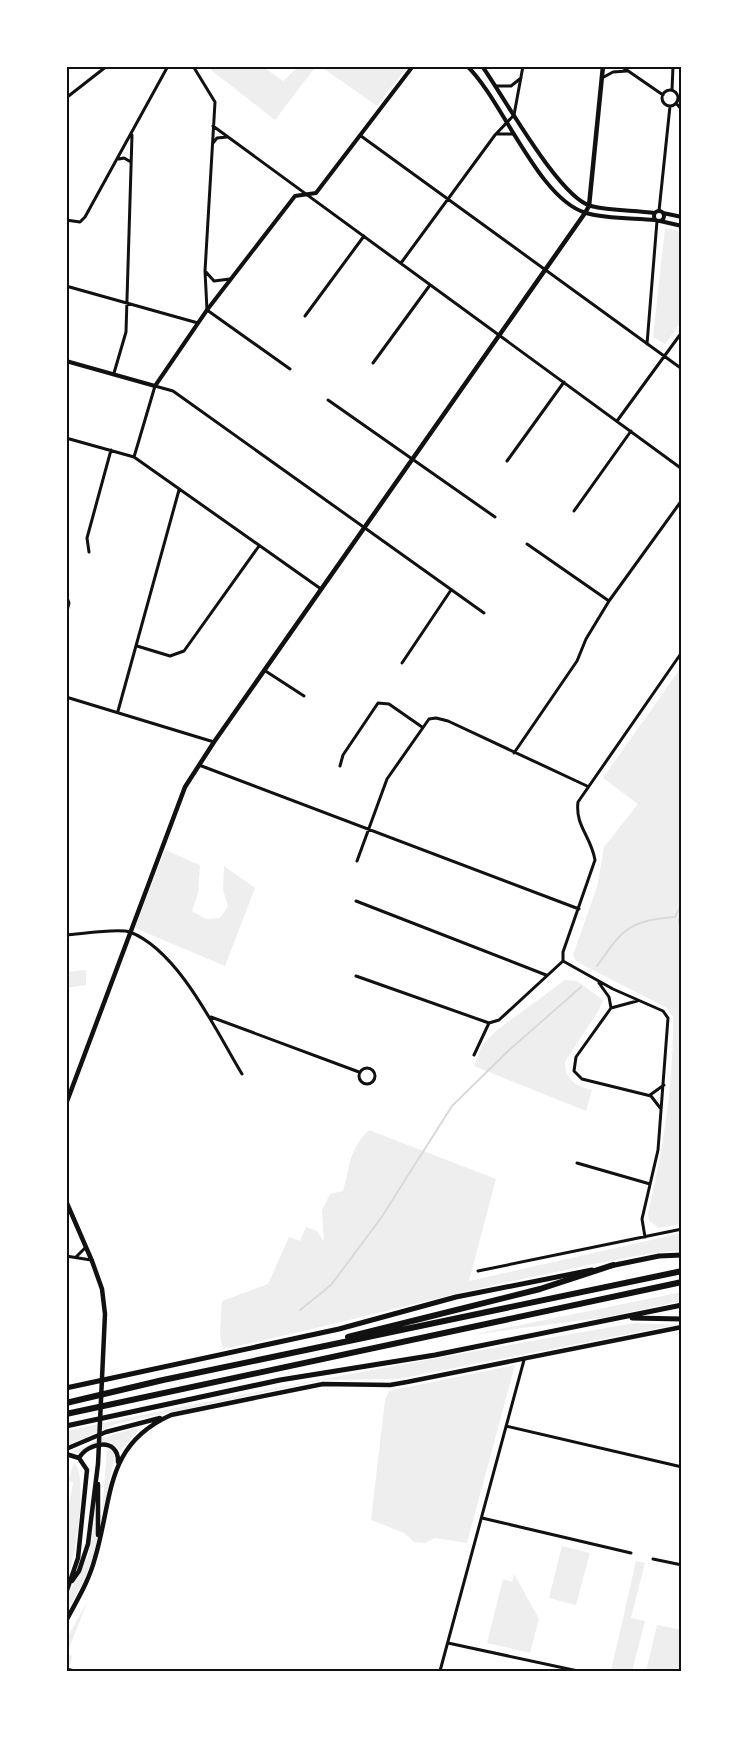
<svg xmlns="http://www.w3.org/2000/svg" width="748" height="1737" viewBox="0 0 748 1737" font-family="'Titillium Web',sans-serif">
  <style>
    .green { fill: #eee }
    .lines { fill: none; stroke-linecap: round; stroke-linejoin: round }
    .stream { stroke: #d9d9d9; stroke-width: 2 }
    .minor { stroke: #111; stroke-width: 3 }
    .tertiary { stroke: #111; stroke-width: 4 }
    .secondary { stroke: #111; stroke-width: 4.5 }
    .trunk { stroke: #111; stroke-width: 5 }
    .motorway { stroke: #111; stroke-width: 6 }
    .neatline { fill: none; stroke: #111; stroke-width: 2 }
  </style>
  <rect width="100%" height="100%" fill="#fff"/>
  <path class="green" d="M212,66h50l21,15 16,-15h17l-41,54 -64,-50z
    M320,66h88l-31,40z
    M665,228l17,4v89l-17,23 -12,-7z
    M682,666v558l-23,4 -10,-8 -1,-6c15,-65 26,-131 25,-198l-8,-9 -80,-41 -9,-5 -3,-6 24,-68 7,-40 34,-43 -35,-26z
    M165,850l35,15 -2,28 -6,18 14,8 14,-1 8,-12 -5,-16 1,-24 31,22 -30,78 -90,-38z
    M86,970v15l-20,3v-16z
    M565,980l12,1 26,19 -4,10 -34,52c0,18 11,24 27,28l-6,21 -112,-45 8,-21 15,-15z
    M369,1130l127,49 -27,102 213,-48v17c-42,4 -84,13 -126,22 -112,22 -221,54 -333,77l-3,-14 2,-34 46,-17 21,-47 11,4 6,-14 11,4 7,10 -2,-31 8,-16 13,-3c8,-27 5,-40 26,-61z
    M682,1292v9l-75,16 -136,18z
    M635,1323l39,2 -276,54 -76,1 -206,44 -50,22v-15c189,-41 379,-75 569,-108z
    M515,1365l-48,178 -32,-5 -10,5 -11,-1 -10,-9 -33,-13 14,-120 4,-9z
    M136,1428l2,3 -18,20c-13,-18 -27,-5 -43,2l-3,-2 31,-14z
    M107,1449l7,4v7l-12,54z
    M74,1463c15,11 1,101 -8,118v-57l7,-42 -5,-1z
    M96,1513c7,36 -13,70 -30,101v-14l22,-44z
    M562,1546l28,7 -14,52 -27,-7z
    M636,1561l9,2 -14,55 14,3 -13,50h-21z
    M514,1574l25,45 -9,34 -43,-10 16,-64 9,3z
    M88,1600l-21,54 5,2 -2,9 -4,-2v-23z
    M657,1625l25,5v41h-36z"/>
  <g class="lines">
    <path class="stream" d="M682,915l-3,5 3,22
      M597,966c26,-37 31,-45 78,-49l7,-14
      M300,1310l31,-25 50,-67 71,-112 56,-55 73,-64"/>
    <path class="minor" d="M193,66l22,36 -10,169 2,39 83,59
      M621,66l42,29
      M602,78l11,-6 14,-1
      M496,86h15l10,-8
      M672,90l1,-24
      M662 98a8 8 0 1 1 16 0a8 8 0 1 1-16 0Z
      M66,98l41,-32
      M676,103l6,7
      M213,126l469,343
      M497,134h16
      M361,136l321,233
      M213,143l4,-5 10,-1
      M119,159l5,-1 7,4
      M659,211l11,-105
      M66,220l14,2 5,-5 83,-151
      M401,263l94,-128 19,-20 9,-49
      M206,272l8,9 16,-2
      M66,286l132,37
      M305,316l59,-80
      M647,344l10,-123
      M373,363l57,-78
      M114,373l12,-41 6,-197
      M328,400l167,117
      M617,421l65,-89
      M66,438l68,19 187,132
      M134,457l21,-71 18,5 311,222
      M507,461l57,-79
      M574,511l57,-80
      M527,544l82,57
      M89,552l-2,-14 24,-88
      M66,615l3,-12 -3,-8
      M137,646l33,10 14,-5 75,-105
      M402,663l49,-73
      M264,670l40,26
      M66,697l148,45
      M118,711l61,-221
      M514,753l63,-92 9,-22 23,-38 73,-101
      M199,765l380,144
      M340,766l3,-11 35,-52 11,1 33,23
      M357,861l30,-82 42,-60 7,-1 12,3 139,65
      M356,901l190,74
      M66,935c15,-1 52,-7 64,-3 49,19 86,99 112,142
      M563,961v-9l32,-92c-4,-24 -20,-34 -17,-58l104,-150
      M563,961l50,28 50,22 5,7 -10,132 -16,69 3,18
      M356,976l133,47
      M599,983l10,14 2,11
      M637,1001l-26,7 -35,49 -2,14 8,8 69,17 10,13
      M211,1017l148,55
      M474,1055l15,-32 10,-3 64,-59
      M359 1076a8 8 0 1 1 16 0a8 8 0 1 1-16 0Z
      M650,1095l14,-10
      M577,1163l73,21
      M66,1256l25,4
      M76,1257l10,-10
      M478,1271l204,-42
      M506,1426l176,41
      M482,1518l149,35
      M653,1559l29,6
      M448,1643l130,28
      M66,1669l9,2
      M440,1671l84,-311"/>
    <path class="tertiary" d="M467,66c35,33 71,133 119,147 21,6 47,5 69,7
      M482,66c21,29 77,132 109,140 20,5 43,4 64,7
      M654 216a5 5 0 1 1 10 0a5 5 0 1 1-10 0Z
      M663,213l19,4
      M660,221l22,5
      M66,361l89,25 52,-76 88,-114 21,-3 97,-127"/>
    <path class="secondary" d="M66,1104l119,-317 29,-45 371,-529 4,-7 14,-140
      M66,1201l26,60 10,28 3,25 -7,150 -10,80 -9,27 -7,10
      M66,1449l40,-17 54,-14
      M66,1454l13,4 8,12 -9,88 -12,35
      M79,1458c9,-16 40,-21 39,4
      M98,1484v51
      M66,1621c11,-21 23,-40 29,-63 18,-60 9,-113 76,-143l152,-31 67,1 17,-3 275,-55"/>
    <path class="trunk" d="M610,1266l49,-10 23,-1
      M632,1318l50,1
      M66,1388l273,-59 117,-32 136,-27
      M66,1426l214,-46 155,-25 247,-50"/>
    <path class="motorway" d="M348,1337l192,-48 73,-24
      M66,1403l97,-23 519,-109
      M66,1414l616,-132"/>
  </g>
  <rect width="748" height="1737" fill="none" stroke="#ffffff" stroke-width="135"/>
  <rect x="68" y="68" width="612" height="1602" class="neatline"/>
</svg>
